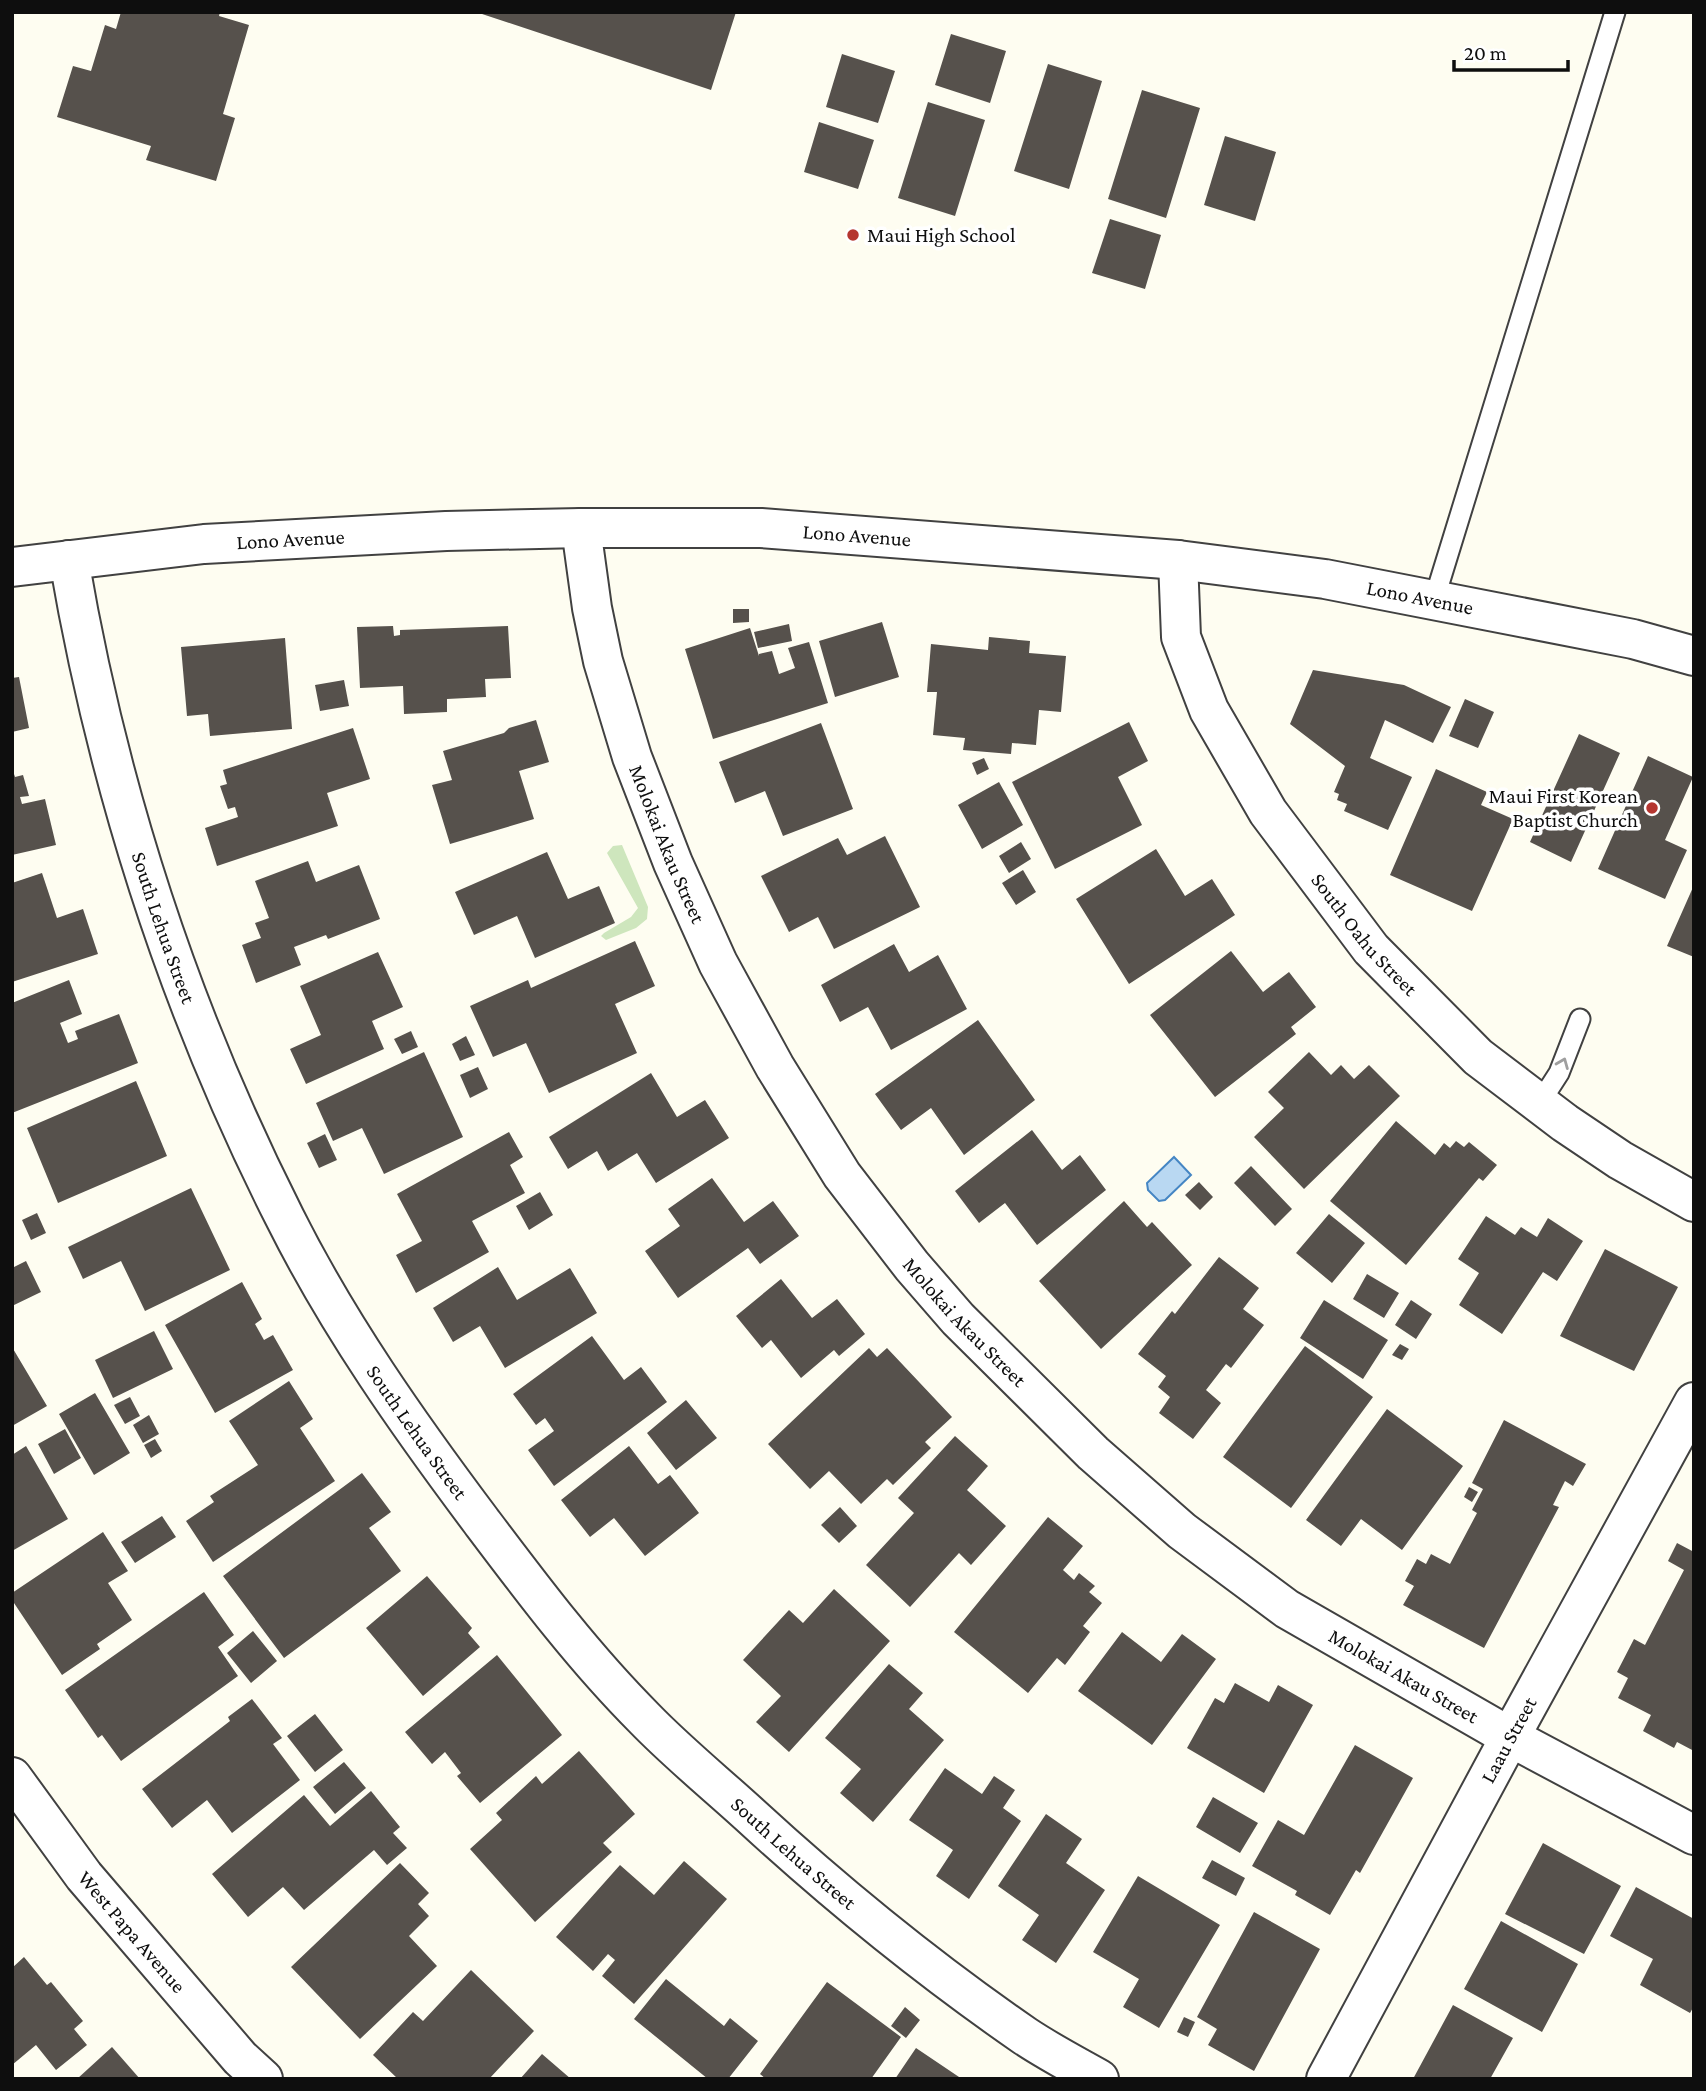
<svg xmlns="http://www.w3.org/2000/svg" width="1706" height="2091" viewBox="0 0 1706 2091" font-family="'Crimson Pro',serif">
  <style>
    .green { fill: #cee6bd }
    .water { fill: #b9d8f2; stroke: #4586c4; stroke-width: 2 }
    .building { fill: #56514c }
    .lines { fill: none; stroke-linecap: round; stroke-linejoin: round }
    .service-casing { stroke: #414141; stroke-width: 23 }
    .minor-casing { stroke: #414141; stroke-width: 42 }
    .tertiary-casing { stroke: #414141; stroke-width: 42 }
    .service { stroke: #fff; stroke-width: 19 }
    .minor { stroke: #fff; stroke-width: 38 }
    .tertiary { stroke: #fff; stroke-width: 38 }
    .oneway { stroke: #9f9f9f }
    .poi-dot { fill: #b53630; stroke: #fff; stroke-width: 2.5 }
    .labels { text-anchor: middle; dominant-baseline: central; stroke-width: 7; stroke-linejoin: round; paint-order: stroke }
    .poi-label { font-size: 21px; fill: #0e0e0e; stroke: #fff; text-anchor: start }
    .street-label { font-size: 21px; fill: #0e0e0e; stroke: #fff }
  </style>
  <rect width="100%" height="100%" fill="#fefdf1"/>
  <path class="green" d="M622,845l26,62 -1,12 -11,9 -30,12 -5,-4 3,-3 27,-16 7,-9 -31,-55 6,-7z"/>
  <path class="water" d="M1174,1157l17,18 -26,25 -6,1 -11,-11 -1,-7z"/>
  <path class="building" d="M121,12h99l-1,4 30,9 -26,89 12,4 -19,63 -70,-21 5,-14 -94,-29 16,-51 18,5 14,-46 11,4z
    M476,12h260l-25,78z
    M951,34l55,17 -16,52 -55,-18z
    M842,54l53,17 -17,52 -52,-16z
    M1048,64l54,17 -33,108 -55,-18z
    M1142,90l58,18 -34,110 -58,-19z
    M928,102l57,18 -30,96 -57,-18z
    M819,122l55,18 -16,49 -54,-17z
    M1225,136l51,16 -21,69 -51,-16z
    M1110,219l51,16 -16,54 -53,-16z
    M733,609h16v13l-16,1z
    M882,622l17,55 -64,20 -16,-56z
    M789,624l3,17 -34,7 -4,-16z
    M393,626l1,10 6,-1v-5l108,-4 3,52 -26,1 1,18 -39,2v13l-43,2 -1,-28 -43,2 -3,-61z
    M750,628l9,28v-2l13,-3 7,23 16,-6 -7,-20 21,-6 19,61 -115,36 -28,-90z
    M989,637l41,4 -1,12 37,3 -5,56 -22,-2 -3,35 -24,-2 -1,11 -48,-4 2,-12 -32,-3 4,-43h-10l4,-48 57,6z
    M285,638l7,91 -82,7 -2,-22 -21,2 -6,-69z
    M1313,670l91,15 47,22 -18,36 -48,-23 -15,38 42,19 -24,53 -44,-19 3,-7 -10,-4 2,-6 -5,-2 11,-26 -55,-42z
    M19,677l10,51 -17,4v-54z
    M344,680l5,26 -29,5 -5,-26z
    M1465,699l29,13 -16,36 -29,-12z
    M536,720l13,42 -30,9 15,48 -84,25 -18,-59 20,-5 -9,-29 61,-18 5,-5z
    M1129,722l19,39 -30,16 24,48 -87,44 -43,-87z
    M821,723l32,86 -70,27 -18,-45 -30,12 -16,-41z
    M353,728l17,51 -43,14 11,33 -121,40 -12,-38 33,-11 -3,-10 -7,2 -8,-23 7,-2 -4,-14z
    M1579,734l41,19 -49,109 -41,-20z
    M1648,756l45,21 -28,63 22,10 -22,49 -67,-30z
    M984,758l5,11 -12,6 -5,-12z
    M12,768l3,9 8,-2 6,21 -9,1 2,7 23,-5 11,46 -44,10z
    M1436,769l51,23 -6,13 32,14 -41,92 -82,-36z
    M999,782l24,43 -41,24 -24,-44z
    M885,836l35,71 -86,42 -16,-32 -29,15 -28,-56 77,-38 9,17z
    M1021,842l10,17 -22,14 -10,-17z
    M1156,849l29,47 27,-17 23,36 -106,69 -53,-85z
    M547,852l21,47 31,-13 16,37 -80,35 -18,-42 -43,19 -19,-43z
    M308,861l8,21 43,-17 21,54 -52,20 -2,-4 -32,12 7,18 -45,18 -14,-38 19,-7 -6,-15 14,-5 -14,-37z
    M1023,870l13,22 -20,13 -14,-22z
    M42,873l15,45 26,-9 15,45 -86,28v-99z
    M1694,885v72l-27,-11z
    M635,941l20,45 -40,18 22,49 -88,40 -23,-50 -33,14 -23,-51 58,-26 3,8z
    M894,944l15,28 29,-17 29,54 -76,41 -23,-43 -28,15 -19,-37z
    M1231,951l32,41 26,-20 27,35 -25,20 5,7 -81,63 -65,-82z
    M378,952l25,55 -31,14 12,28 -78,35 -16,-35 31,-14 -21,-49z
    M69,980l13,34 -22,9 8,20 10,-4 -3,-8 44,-17 19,49 -126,50v-110z
    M978,1020l57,80 -71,55 -33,-47 -30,22 -26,-36z
    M411,1031l7,16 -16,7 -8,-15z
    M466,1036l9,19 -15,6 -8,-17z
    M424,1052l39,85 -79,37 -22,-46 -29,13 -17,-38z
    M1309,1052l22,23 10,-10 13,14 15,-14 31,31 -96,93 -50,-52 30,-29 -16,-16z
    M478,1067l10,22 -18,9 -10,-23z
    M651,1073l26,44 28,-17 24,38 -73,45 -19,-30 -29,18 -11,-20 -29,18 -19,-32z
    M136,1081l31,75 -109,47 -31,-75z
    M1396,1121l39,34 9,-12 6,5 6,-7 8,6 5,-5 28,23 -14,16 -4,-3 -73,87 -76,-64z
    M1032,1130l30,40 18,-15 26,35 -69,55 -32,-42 -26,20 -24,-32z
    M509,1132l14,25 -13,8 15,28 -53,28 17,31 -73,41 -20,-38 26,-14 -25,-47z
    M325,1134l12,26 -18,8 -12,-25z
    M1251,1166l41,43 -17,17 -41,-43z
    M712,1178l32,44 29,-21 26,35 -39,28 -12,-16 -70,50 -33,-47 35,-25 -12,-17z
    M1199,1182l14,15 -13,13 -15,-15z
    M191,1188l39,82 -85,41 -24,-50 -38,18 -15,-32z
    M540,1192l13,23 -24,15 -13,-24z
    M1124,1201l23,26 5,-5 40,43 -91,84 -62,-68z
    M37,1213l9,20 -15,7 -9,-20z
    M1329,1214l36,29 -33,40 -36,-30z
    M1486,1216l29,19 6,-8 16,10 11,-19 35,23 -26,40 -14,-9 -41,62 -43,-29 20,-32 -21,-14z
    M1605,1249l73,38 -44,84 -74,-35z
    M1219,1257l40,31 -16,21 21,16 -33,43 -5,-4 -20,26 15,13 -28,36 -34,-26 11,-16 -12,-10 8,-11 -28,-22 34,-43 3,3z
    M26,1261l15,31 -29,14v-38z
    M498,1267l19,33 53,-32 27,45 -92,55 -25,-42 -27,16 -20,-34z
    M1367,1274l32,19 -15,25 -31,-19z
    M781,1279l31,39 25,-19 28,35 -26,22 -5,-6 -33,28 -30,-38 -9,8 -26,-32z
    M242,1282l20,37 -7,5 9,16 9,-5 20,35 -78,43 -50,-88z
    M1324,1300l64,40 -25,39 -63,-41z
    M1411,1300l21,14 -16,25 -21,-14z
    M154,1331l19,38 -60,29 -18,-38z
    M592,1336l32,44 17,-13 26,35 -113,84 -26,-36 26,-19 -9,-13 -9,7 -23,-31z
    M1400,1344l9,5 -7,11 -10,-5z
    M1305,1346l68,51 -82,111 -68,-51z
    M12,1347l35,59 -35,20z
    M869,1348l8,9 10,-9 65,69 -27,25 6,6 -38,37 -6,-6 -26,25 -32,-33 -19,18 -42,-45z
    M289,1381l24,38 -13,9 35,53 -122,81 -27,-41 28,-19 -4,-6 48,-31 -29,-44z
    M95,1393l35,60 -36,22 -35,-61z
    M130,1397l10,19 -15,8 -11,-19z
    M686,1400l31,38 -41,32 -29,-37z
    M1387,1409l76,57 -61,84 -41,-31 -20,27 -35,-26z
    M149,1415l10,19 -16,9 -10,-18z
    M1504,1420l82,44 -13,22 -8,-5 -12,24 6,2 -75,141 -81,-43 11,-19 -9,-5 12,-22 9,5 5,-10 19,10 27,-51 -5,-3 11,-21 -11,-6z
    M65,1429l16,29 -27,16 -16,-30z
    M955,1436l33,30 -21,24 39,36 -35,39 -12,-12 -49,54 -44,-42 48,-52 -16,-15z
    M155,1439l7,12 -11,7 -7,-13z
    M26,1446l42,73 -56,32v-96z
    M629,1446l29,38 12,-9 29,38 -54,43 -31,-38 -24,19 -29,-37z
    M362,1473l29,39 -22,16 32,43 -117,87 -61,-82z
    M1469,1487l9,5 -6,10 -8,-5z
    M840,1507l17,19 -18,17 -18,-18z
    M162,1516l14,21 -41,26 -14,-21z
    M1048,1517l35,29 -20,24 11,10 5,-7 16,13 -6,6 13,11 -19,23 7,6 -25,33 -8,-7 -29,35 -74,-61z
    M103,1532l25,39 -20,12 24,37 -35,24 3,5 -38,26 -50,-75v-7z
    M1677,1543l17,9v199l-17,-9 -3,6 -31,-17 8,-16 -33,-17 10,-20 -11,-6 17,-33 11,6 39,-75 -16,-9z
    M427,1576l45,52 -4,5 12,14 -57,49 -57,-68z
    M834,1589l56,52 -101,111 -33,-30 25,-26 -38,-36 46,-50 14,13z
    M204,1592l30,43 -16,12 20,29 -117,85 -19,-26 -4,3 -33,-48z
    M253,1631l24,30 -26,22 -24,-30z
    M1122,1632l39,30 21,-28 34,25 -64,86 -74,-54z
    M497,1655l65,80 -82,68 -23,-27 4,-3 -16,-21 -13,12 -27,-32z
    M889,1664l34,29 -14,16 35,31 -71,82 -33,-29 21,-24 -36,-31z
    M1235,1683l34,19 9,-17 35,20 -49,88 -77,-45 28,-50 9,5z
    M252,1699l30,39 -9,6 27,36 -68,53 -25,-33 -35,28 -30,-39 88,-68 -2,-4z
    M315,1714l28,36 -28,22 -28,-36z
    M1355,1745l58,33 -53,95 -4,-3 -26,45 -35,-20 2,-4 -45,-25 26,-46 26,15z
    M579,1751l56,63 -32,29 9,9 -77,70 -65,-73 32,-29 -6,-7 40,-37 6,8z
    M344,1762l22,26 -31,26 -22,-27z
    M945,1768l37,26 12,-18 21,14 -12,18 18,13 -52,78 -33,-23 17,-26 -44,-30z
    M371,1791l29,36 -7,6 14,15 -20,17 -13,-15 -70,60 -21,-23 -35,30 -36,-43 92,-79 26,31z
    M1213,1797l45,26 -18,30 -44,-26z
    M1046,1814l36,25 -16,24 39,27 -49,73 -34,-23 17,-25 -41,-29z
    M1543,1843l78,43 -37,68 -79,-40z
    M1212,1860l33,18 -9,18 -34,-18z
    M684,1861l43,38 -93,105 -32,-28 13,-16 -7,-6 -15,17 -37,-34 64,-72 34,30z
    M400,1863l29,30 -11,11 11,12 -20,20 28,30 -77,73 -69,-72z
    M1138,1876l82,49 -61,103 -36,-21 16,-28 -46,-27z
    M1636,1887l58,32v87l-4,7 -50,-28 13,-26 -43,-23z
    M1254,1912l66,37 -66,122 -46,-26 9,-16 -20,-12z
    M1501,1921l77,43 -36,68 -78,-43z
    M24,1957l23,28 4,-3 32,39 -9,8 13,16 -31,25 -20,-25 -24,20v-97z
    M471,1970l63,61 -45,48h-91l-25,-24 40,-43 10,9z
    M666,1979l58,47 6,-8 28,23 -30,38h-20l-74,-60z
    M827,1982l74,55 -30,42h-105l-6,-5z
    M1453,2005l60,33 -23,41h-77z
    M905,2007l15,13 -14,18 -15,-12z
    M1184,2017l11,5 -7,15 -11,-5z
    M112,2047l28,32h-63z
    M916,2048l46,31h-67z
    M542,2054l29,25h-51z"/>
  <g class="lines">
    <defs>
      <path id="service" d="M1434,600l181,-588
        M1539,1104l20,-31 21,-54"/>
      <g id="minor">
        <path id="s1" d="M581,528l11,80 11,53 29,96 41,106 45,100 57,104 67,108 70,91 46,53 135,134 89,78 105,78 223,128 184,98"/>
        <path id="s2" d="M69,560c39,228 111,451 216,658 54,108 124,207 196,303 52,69 103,137 164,198 33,34 70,64 105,96 87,80 178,154 275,221 24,16 49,29 74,43"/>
        <path id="s3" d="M1178,560l3,77 28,73 59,102 103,137 107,108 87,66 55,37 74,42"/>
        <path id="s4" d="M1326,2079l184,-342 184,-335"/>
      </g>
      <g id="tertiary">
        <path id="s5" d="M12,567l192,-23 242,-13 135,-3h180l417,32 147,19 308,60 61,17"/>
        <path id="s6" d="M12,1777l72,99 156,182 23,21"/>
      </g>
    </defs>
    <use href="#service" class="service-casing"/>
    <use href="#minor" class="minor-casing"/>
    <use href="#tertiary" class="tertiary-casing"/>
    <use href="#service" class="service"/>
    <use href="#minor" class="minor"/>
    <use href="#tertiary" class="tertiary"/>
  </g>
  <defs><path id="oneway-chevron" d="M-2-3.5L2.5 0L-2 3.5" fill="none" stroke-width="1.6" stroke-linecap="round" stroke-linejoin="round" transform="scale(1.75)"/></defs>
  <use class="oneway" href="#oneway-chevron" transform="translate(1563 1063) rotate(-68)"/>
  <g class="poi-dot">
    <circle cx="853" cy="235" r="7"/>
    <circle cx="1652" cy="808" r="7"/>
  </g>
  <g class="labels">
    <g class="poi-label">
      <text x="867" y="235">Maui High School</text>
      <text x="1638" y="796" text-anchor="end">Maui First Korean<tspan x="1638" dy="24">Baptist Church</tspan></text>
    </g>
    <g class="street-label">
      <text stroke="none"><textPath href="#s5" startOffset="847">Lono Avenue</textPath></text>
      <text stroke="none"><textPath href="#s5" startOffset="280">Lono Avenue</textPath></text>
      <text stroke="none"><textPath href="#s5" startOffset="1414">Lono Avenue</textPath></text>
      <text stroke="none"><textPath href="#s1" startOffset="329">Molokai Akau Street</textPath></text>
      <text stroke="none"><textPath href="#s2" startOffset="380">South Lehua Street</textPath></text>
      <text stroke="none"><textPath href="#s3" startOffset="429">South Oahu Street</textPath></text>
      <text stroke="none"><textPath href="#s1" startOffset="896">Molokai Akau Street</textPath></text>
      <text stroke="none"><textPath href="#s2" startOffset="947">South Lehua Street</textPath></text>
      <text stroke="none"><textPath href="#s1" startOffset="1463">Molokai Akau Street</textPath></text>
      <text stroke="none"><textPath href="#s4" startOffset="385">Laau Street</textPath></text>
      <text stroke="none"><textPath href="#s2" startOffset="1514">South Lehua Street</textPath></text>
      <text stroke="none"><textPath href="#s6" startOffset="196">West Papa Avenue</textPath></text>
    </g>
  </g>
  <rect width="1706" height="2091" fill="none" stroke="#0e0e0e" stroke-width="28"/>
  <path d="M1454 60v10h114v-10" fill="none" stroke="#0e0e0e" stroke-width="3.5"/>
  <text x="1464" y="60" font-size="21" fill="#0e0e0e" stroke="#ffffff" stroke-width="5" paint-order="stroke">20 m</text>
</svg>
